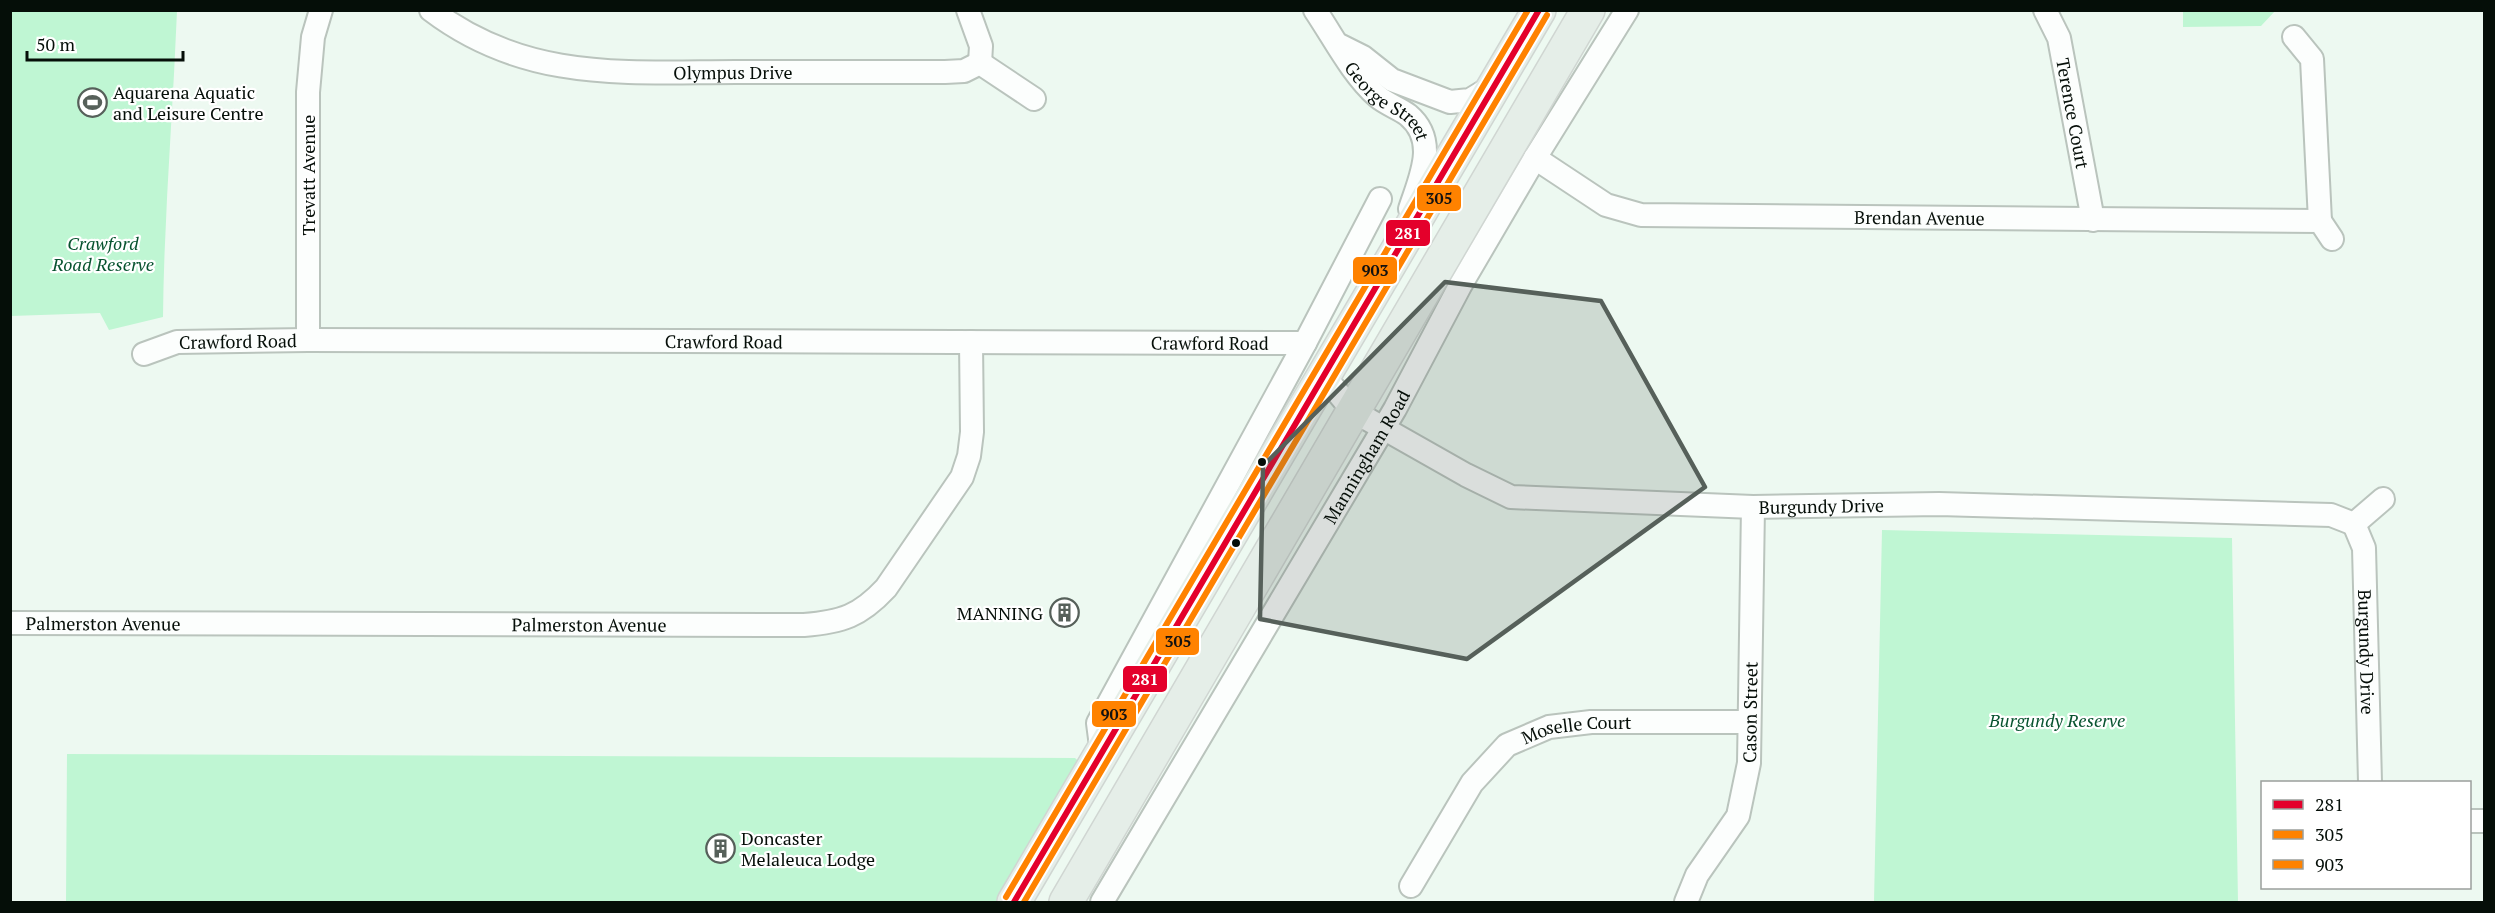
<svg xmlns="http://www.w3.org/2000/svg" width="2495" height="913" viewBox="0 0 2495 913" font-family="'PT Serif',serif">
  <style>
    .green { fill: #bff6d3 }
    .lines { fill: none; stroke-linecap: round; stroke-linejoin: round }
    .minor-casing { stroke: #bac4bd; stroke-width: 26 }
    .primary-casing { stroke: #d0d6d2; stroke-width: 36 }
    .minor { stroke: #fcfefd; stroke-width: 22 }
    .primary { stroke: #e5eee8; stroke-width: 33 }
    .bus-1-casing { stroke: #fff; stroke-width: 10 }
    .bus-2-casing { stroke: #fff; stroke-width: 10 }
    .bus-3-casing { stroke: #fff; stroke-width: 10 }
    .bus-1 { stroke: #e4002b; stroke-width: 6 }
    .bus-2 { stroke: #ff8200; stroke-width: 6 }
    .bus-3 { stroke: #ff8200; stroke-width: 6 }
    .marked { fill: #56605a; fill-opacity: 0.2; stroke: #56605a; stroke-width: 4.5; stroke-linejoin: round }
    .bus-dot { fill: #050e08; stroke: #fff; stroke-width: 2 }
    .labels { text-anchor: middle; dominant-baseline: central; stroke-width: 4.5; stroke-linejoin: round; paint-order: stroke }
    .street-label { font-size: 18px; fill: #050e08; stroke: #fff }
    .poi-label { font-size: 18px; fill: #050e08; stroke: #fff; text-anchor: start }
    .park-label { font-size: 18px; font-style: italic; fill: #07532f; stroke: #fff }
    .line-badge { stroke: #fff; stroke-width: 2 }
    .badge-label { font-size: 16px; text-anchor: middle; font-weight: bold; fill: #fff }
    .pale-badge-label { font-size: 16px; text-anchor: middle; font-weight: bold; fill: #111 }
  </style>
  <rect width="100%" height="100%" fill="#edf9f1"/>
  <path class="green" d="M11,10l166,1c-4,102 -13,204 -14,306l-54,13 -9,-17 -89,3z
    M2183,11v-1l92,1 -14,15 -78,1z
    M1882,530l350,8 6,364h-364z
    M67,754l1008,4 16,14 -75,130h-950z"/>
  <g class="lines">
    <defs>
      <g id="minor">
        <path id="s1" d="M431,10c95,72 193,62 305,62 70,0 140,0 209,0l19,-1 16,-8 54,36"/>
        <path d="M968,10l13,36 -1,17"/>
        <path id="s2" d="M1315,10c19,28 37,64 62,86 9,8 22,12 31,19 31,26 12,63 2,94"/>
        <path id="s3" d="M2045,10l14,28 34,182"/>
        <path d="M2294,37l18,22 8,162"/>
        <path d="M1341,46l22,11 29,23 58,22 20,-2 23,-14"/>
        <path id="s4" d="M1535,158l71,47 35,10 679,6 12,18"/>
        <path d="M308,340v-248l5,-55 8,-27"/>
        <path id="s5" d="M144,354l33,-12 131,-2 997,3"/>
        <path id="s6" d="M1324,376l29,35 113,64 45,22 242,10 186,-3 392,11 23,9 29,-25"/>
        <path id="s7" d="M2354,524l10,24 6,234"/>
        <path id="s8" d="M10,623l794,2c38,-3 56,-9 82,-37l76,-111 7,-21 3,-24 -1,-90"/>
        <path d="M1102,754l-4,-31 207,-380 75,-144"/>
        <path d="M2470,821h14"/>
        <path id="s9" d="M1411,886l61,-103 35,-38 42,-18 42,-5h158"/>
        <path id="s10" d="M1102,902l293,-493 65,-123 75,-128 92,-148"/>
        <path id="s11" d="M1686,902l11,-27 41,-59 11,-53 4,-256"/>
      </g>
      <path id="primary" d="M1014,902l525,-892
        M1066,902l522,-892"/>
    </defs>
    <use href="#minor" class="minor-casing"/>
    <use href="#primary" class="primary-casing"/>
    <use href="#minor" class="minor"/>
    <use href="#primary" class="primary"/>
    <defs>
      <path id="bus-1" d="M1014,902l525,-892"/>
      <path id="bus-2" d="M1024,902l523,-887"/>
      <path id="bus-3" d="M1006,897l522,-887"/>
    </defs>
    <use href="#bus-1" class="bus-1-casing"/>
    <use href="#bus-2" class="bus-2-casing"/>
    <use href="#bus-3" class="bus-3-casing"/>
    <use href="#bus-1" class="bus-1"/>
    <use href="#bus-2" class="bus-2"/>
    <use href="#bus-3" class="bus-3"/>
  </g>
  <path class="marked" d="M1445,282l156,19 104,186 -238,172 -207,-40 3,-153z"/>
  <defs>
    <symbol id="stadium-ring" viewBox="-11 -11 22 22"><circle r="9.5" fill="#fff" stroke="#56605a" stroke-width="1.5"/><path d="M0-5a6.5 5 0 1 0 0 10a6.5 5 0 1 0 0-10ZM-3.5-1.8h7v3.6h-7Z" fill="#56605a"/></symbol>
    <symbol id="building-ring" viewBox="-11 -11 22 22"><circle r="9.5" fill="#fff" stroke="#56605a" stroke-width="1.5"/><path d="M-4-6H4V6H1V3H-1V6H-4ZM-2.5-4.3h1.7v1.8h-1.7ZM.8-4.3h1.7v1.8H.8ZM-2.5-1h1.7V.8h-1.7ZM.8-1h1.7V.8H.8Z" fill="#56605a"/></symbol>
  </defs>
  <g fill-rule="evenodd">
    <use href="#stadium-ring" x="76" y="86" width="33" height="33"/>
    <use href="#building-ring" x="1048" y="596" width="33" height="33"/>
    <use href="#building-ring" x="704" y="832" width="33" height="33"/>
  </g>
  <g class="bus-dot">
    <circle cx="1262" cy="462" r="5"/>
    <circle cx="1236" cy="543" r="5"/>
  </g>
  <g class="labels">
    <g class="street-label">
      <text stroke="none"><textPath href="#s1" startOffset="315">Olympus Drive</textPath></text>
      <text stroke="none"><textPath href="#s2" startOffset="118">George Street</textPath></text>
      <text stroke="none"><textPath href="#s3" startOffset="108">Terence Court</textPath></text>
      <text transform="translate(308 175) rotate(-90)">Trevatt Avenue</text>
      <text stroke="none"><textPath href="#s4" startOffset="400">Brendan Avenue</textPath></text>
      <text stroke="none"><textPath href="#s5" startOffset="96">Crawford Road</textPath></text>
      <text stroke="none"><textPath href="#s5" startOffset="582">Crawford Road</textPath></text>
      <text stroke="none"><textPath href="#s5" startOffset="1068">Crawford Road</textPath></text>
      <text stroke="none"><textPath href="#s10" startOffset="518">Manningham Road</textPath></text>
      <text stroke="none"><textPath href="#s6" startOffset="536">Burgundy Drive</textPath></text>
      <text stroke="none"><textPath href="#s8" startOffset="93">Palmerston Avenue</textPath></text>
      <text stroke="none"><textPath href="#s8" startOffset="579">Palmerston Avenue</textPath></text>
      <text stroke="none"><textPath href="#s7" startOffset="130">Burgundy Drive</textPath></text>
      <text stroke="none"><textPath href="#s11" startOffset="206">Cason Street</textPath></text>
      <text stroke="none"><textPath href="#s9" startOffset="244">Moselle Court</textPath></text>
    </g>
    <g class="poi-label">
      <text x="113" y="92">Aquarena Aquatic<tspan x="113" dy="21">and Leisure Centre</tspan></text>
      <text x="1043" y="613" text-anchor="end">MANNING</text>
      <text x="741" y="838">Doncaster<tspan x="741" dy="21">Melaleuca Lodge</tspan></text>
    </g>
    <g class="park-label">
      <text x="103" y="243">Crawford<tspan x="103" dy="21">Road Reserve</tspan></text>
      <text x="2057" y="720">Burgundy Reserve</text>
    </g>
  </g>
  <g class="line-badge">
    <rect x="1416" y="184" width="46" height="28" rx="6" fill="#ff8200"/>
    <rect x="1385" y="219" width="46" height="28" rx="6" fill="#e4002b"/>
    <rect x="1352" y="256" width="46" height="29" rx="6" fill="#ff8200"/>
    <rect x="1155" y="627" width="45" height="29" rx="6" fill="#ff8200"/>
    <rect x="1122" y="665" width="46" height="28" rx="6" fill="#e4002b"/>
    <rect x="1091" y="700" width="46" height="28" rx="6" fill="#ff8200"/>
  </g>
  <g class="badge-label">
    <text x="1408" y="239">281</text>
    <text x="1145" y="685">281</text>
  </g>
  <g class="pale-badge-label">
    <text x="1439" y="204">305</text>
    <text x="1375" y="276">903</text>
    <text x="1178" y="647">305</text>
    <text x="1114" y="720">903</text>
  </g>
  <rect width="2495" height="913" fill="none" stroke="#050e08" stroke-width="24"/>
  <rect x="2261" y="781" width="210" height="108" fill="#ffffff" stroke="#9b9f9c" stroke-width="1.5"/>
  <rect x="2273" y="800" width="30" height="9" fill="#e4002b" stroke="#9b9f9c" stroke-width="1.5"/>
  <text x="2315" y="811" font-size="18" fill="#050e08">281</text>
  <rect x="2273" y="830" width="30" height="9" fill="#ff8200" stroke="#9b9f9c" stroke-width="1.5"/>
  <text x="2315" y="841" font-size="18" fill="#050e08">305</text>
  <rect x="2273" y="860" width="30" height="9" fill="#ff8200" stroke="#9b9f9c" stroke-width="1.5"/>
  <text x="2315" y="871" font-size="18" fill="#050e08">903</text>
  <path d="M27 51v9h156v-9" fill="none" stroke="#050e08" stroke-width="3"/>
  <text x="36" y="51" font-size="18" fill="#050e08" stroke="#ffffff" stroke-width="4.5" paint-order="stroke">50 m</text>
</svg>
